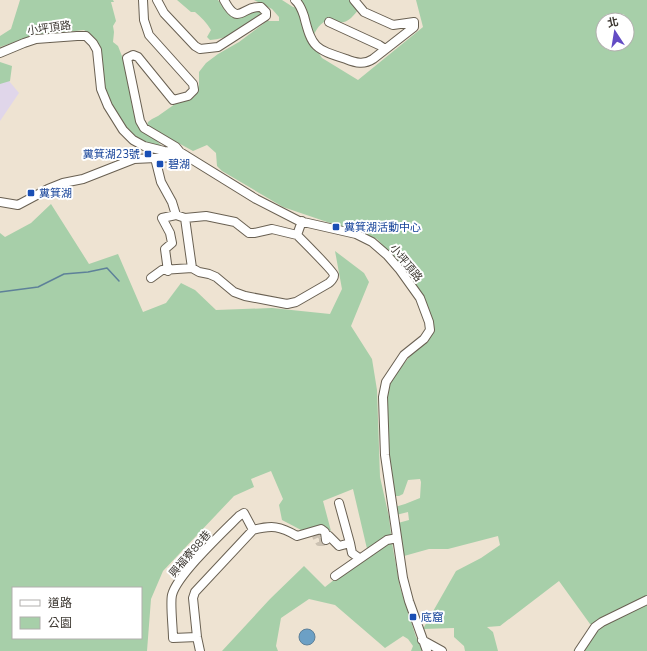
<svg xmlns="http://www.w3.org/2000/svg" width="647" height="651" viewBox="0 0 647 651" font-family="'Nunito Sans','Noto Sans TC',sans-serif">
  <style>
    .medical { fill: #e0d6ea }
    .green { fill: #a7cfa9; fill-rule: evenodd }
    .water { fill: #6ca0c5; stroke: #5e8199 }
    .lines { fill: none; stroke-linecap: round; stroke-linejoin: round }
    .stream { stroke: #5e8199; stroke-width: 1.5 }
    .minor-tunnel { stroke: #cbc1b2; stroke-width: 8; stroke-dasharray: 8 4; stroke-linecap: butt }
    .minor-casing { stroke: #696052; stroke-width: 10 }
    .minor { stroke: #fff; stroke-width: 8 }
    .transit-dot { fill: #1a4fb4; stroke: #fff; stroke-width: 1.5 }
    .labels { text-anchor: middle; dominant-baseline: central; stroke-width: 4; stroke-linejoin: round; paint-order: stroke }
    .street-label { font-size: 11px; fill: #3d3832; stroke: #fff }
    .transit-label { font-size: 11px; fill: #164399; stroke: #fff; text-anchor: start }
  </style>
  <rect width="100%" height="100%" fill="#eee3d2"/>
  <path class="medical" d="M4,75l15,18 -19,28v-45z"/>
  <path class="green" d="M20,0h93l1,2h-3l5,19 -3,5 1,6 -1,10 5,4 9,23 5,37 4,15 25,24 -1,2c-9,-2 -20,-5 -28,-12 -10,-9 -25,-33 -28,-47 -5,-24 6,-42 -20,-58l-52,6 -32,11v-11l11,-7z
    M177,0h41l9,13 4,2 29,-5 1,3 -1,4c-15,10 -30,22 -50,23l-3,-3 4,-7c-4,-7 -10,-13 -16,-18h-4z
    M254,0h28l11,7 5,1 1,-8h51l8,10c-11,14 -14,14 -31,10 -9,5 -14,13 -15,23l10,15 36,22 65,-53 -7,-27h231v598c-18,7 -39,14 -55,26h-2l-31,-43 -59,45 -13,1 6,5 5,19h-33l-1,-5 -10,-9v-9l-31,1 33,-58 25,-13 19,-13 -2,-9 -50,13h-19l-25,7 -6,-33 11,-3 -1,-8 -12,3 -1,-8 10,-3 15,-6 1,-16 -1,-3 -12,1 -5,14 -4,2h-4l-7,-35 -2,-39 1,-32 8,-15 19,-24 17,-27 -34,-63 -20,-22 -94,-32 -61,-36 -5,-5 -1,-13 -9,-8 -14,6 -46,-25 1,-4 4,-3 6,-3 17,-12 19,-7 5,-12v-13l7,-9 12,-9 21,-12 28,-21h12v-4l-7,-8zM603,20h24v24h-24z
    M0,62l12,4 -2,15 -10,3z
    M51,204l38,60 29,-10 25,58 23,-9 15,-20 14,7 21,20 56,-2 58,6 12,-25 -7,-38 29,22 5,9 -18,44 21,33 5,31 3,87 9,40 3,26 8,44 16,50 8,14h-13l2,-5 -5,-7 -5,-3 -18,12 -50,-43 -26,-6 -28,19 -5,28 2,5h-56l48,-52 34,-33 21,21 43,-34 -15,-64 -30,12 8,30 -12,-5 -16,5 -21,-11 -3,-15 4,-6 -12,-28 -20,8 3,8 -20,9 -71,75 -12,28 -4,52h-147v-418l5,4 26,-14zM13,588h128v50h-128z
    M647,603v48h-74l23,-22z"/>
  <path class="water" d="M299 637a8 8 0 1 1 16 0a8 8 0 1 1-16 0Z"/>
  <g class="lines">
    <path class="stream" d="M0,292l38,-5 26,-13 24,-2 19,-4 12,13"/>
    <path class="minor-tunnel" d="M326,540l-3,2h-4l-3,-6 3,-3 8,2"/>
    <defs>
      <path id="minor" d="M143,0l1,20 5,15 44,49 1,6 -6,6 -15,4 -35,-43 -5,-2 -6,3 13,63 4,7 32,19 4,5
        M157,0l7,13 31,33 5,3 18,-2 48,-31v-4l-5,-5c-19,-2 -22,21 -37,-7
        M295,0c5,4 7,10 9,16 8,32 11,33 42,43 10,4 18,6 27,0l41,-32v-5l-21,3 -29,-13 -10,-12
        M329,22l50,23 6,4
        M0,53l24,-10 12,-4 41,-3h9l7,7 4,7 4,39 7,17 15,24 10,10 11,6 20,5 16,1 76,47 43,22 57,13 16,8 15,13 13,15 20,28 9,24 1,8 -6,9 -20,16 -18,27 -3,15 2,58 18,123 6,23 18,50
        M155,158l6,24 11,20 4,13
        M0,202l18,3 30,-16 15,-6 20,-4 51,-20 44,-2 7,-2
        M185,218l7,50
        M168,271l-3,-22 7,-6 -2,-10 -8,-15 14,-3 9,3 21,-2 29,6 14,11h5l18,-4 25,6
        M151,278l11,-8 30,-2 7,4 10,2 7,3 18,15 11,4 42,8 9,-2 33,-19c2,-2 5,-4 5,-8 -1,-4 -32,-35 -37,-40l5,-14
        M253,530c19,-5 27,-4 44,6l24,-7 4,3 1,8
        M329,536l10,10 11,-3 -11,-40
        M350,543l2,10 7,5
        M335,576l52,-36 10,-2
        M197,637l-24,1c0,-10 -3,-35 -1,-43 5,-20 51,-63 67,-79l5,-3 9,17 -58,62 -2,6 4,39 3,14
        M422,640l20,11
        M579,651l16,-24 7,-5 45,-22"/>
    </defs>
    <use href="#minor" class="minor-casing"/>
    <use href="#minor" class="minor"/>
  </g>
  <g class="transit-dot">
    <rect x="144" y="150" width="8" height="8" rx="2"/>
    <rect x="156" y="160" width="8" height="8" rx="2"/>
    <rect x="27" y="189" width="8" height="8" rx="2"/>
    <rect x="332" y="223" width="8" height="8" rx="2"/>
    <rect x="409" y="613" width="8" height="8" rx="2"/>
  </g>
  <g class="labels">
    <g class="street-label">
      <text transform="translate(49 28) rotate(-8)">小坪頂路</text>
      <text transform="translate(406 263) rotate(51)">小坪頂路</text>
      <text transform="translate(190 554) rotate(-49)">興福寮88巷</text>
    </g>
    <g class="transit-label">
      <text x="140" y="154" text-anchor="end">糞箕湖23號</text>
      <text x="168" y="164">碧湖</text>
      <text x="39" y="193">糞箕湖</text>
      <text x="344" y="227">糞箕湖活動中心</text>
      <text x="421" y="617">底窟</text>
    </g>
  </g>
  <rect x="12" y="587" width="130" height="52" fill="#ffffff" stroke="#b1afad"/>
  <rect x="20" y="600" width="20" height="6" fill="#ffffff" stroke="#b1afad"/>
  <text x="48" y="607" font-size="12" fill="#3d3832">道路</text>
  <rect x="20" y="617" width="20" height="12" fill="#a7cfa9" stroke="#b1afad"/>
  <text x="48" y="627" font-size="12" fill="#3d3832">公園</text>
  <g transform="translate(615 32) rotate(348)"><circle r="19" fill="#ffffff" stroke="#b1afad"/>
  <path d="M0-3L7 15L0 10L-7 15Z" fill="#634cc4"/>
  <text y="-6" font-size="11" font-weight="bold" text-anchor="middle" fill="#3d3832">北</text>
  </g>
</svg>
